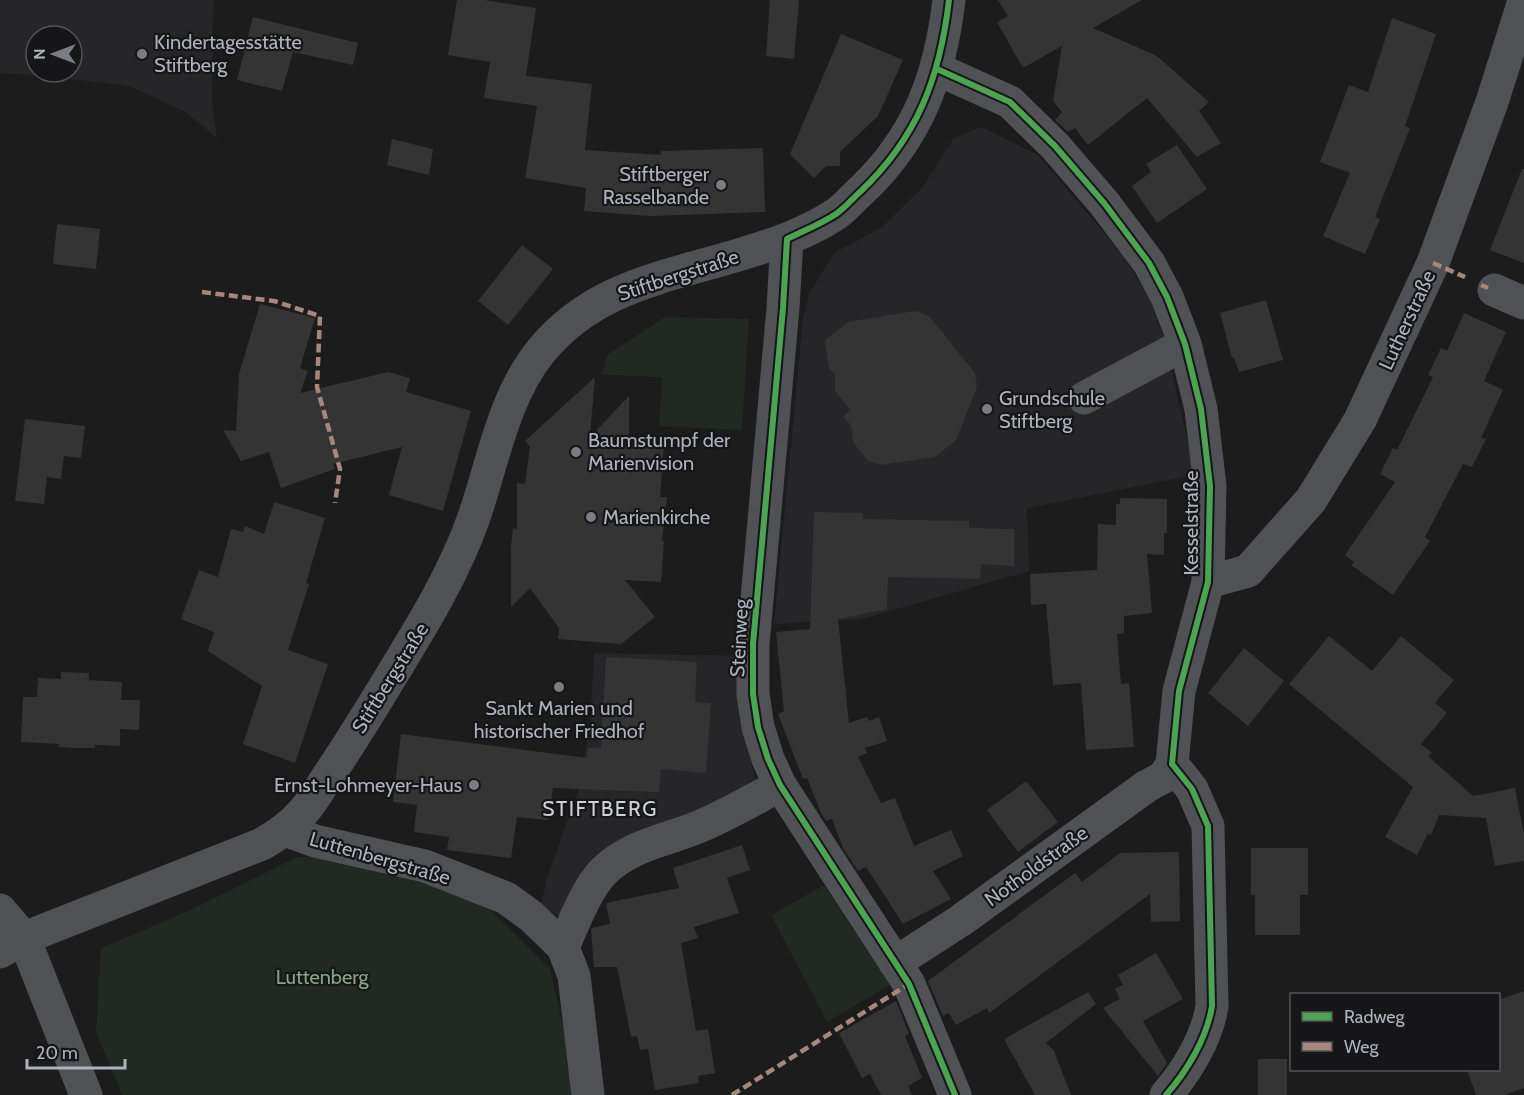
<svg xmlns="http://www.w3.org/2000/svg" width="1524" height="1095" viewBox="0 0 1524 1095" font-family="Cabin,sans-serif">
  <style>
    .built { fill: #262628; fill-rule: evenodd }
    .green { fill: #212922 }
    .building { fill: #343434 }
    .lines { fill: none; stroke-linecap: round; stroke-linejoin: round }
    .minor { stroke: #505155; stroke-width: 33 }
    .quiet { stroke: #a5887d; stroke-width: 4.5; stroke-dasharray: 9 4.5; stroke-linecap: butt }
    .cycleway-casing { stroke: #161618; stroke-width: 10 }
    .cycleway { stroke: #4ca352; stroke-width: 6 }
    .poi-dot { fill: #7a7e84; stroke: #161618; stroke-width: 2 }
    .labels { text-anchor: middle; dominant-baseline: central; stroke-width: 4.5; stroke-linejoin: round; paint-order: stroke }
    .poi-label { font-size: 20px; fill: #adb2bc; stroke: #161618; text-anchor: start }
    .street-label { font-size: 20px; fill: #adb2bc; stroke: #161618 }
    .park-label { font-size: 20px; fill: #85a786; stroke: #161618 }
    .neighbourhood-label { font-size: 21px; letter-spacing: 1.5px; fill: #ced1d8; stroke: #161618 }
  </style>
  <rect width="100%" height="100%" fill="#1c1c1c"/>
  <path class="built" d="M0,0h213l-1,102 5,36 -33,-27 -55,-25 -82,-10 -47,-3zM36,36h36v36h-36z
    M981,127l57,28 83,98 29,46 15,43 30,133 -168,33 2,63 -167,48 -88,5 29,-306 6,-24 25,-41 47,-25 41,-40 32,-50z
    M594,653l149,3 3,80 10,50 -193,131 -22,-10 5,-26 32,-89 12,-68z"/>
  <path class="green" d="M665,317l84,2 -7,111 -83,-4 3,-49 -60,-2 5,-20z
    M297,857h38l48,10 101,36 66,66 20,88 1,38h-449l-26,-63 5,-84 85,-36z
    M824,885l66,100 -63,37 -56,-107z"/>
  <path class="building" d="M457,0h27l52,8 -10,68 66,8 -7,66 76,5v-4l102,-3 2,64 -114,4 -67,-5 2,-23 -61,-10 12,-72 -53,-8 6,-36 -42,-7z
    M770,0h29l-5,59 -28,-3z
    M998,0h144l-49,28 64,28 52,46 -10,9 22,32 -24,14 -50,-59 -59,47 -13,-17 -7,4 -13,-12 7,-8 -9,-11 9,-55 -39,22 -26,-46 11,-6z
    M253,17l105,26 -5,22 -60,-13 -11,39 -45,-11z
    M1392,18l44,16 -31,92 5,2 -35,89 5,2 -15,35 -42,-18 27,-63 -30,-11 29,-77 19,7z
    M841,34l62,26 -25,56 -38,36v14h-14l-12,12 -24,-24z
    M392,139l41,10 -4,26 -42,-10z
    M1177,145l30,44 -50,34 -25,-37 19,-14 -5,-8z
    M1522,169h2v94l-34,-13z
    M57,224l43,5 -4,40 -43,-5z
    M522,245l31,24 -45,56 -30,-24z
    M1266,300l17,60 -44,12 -5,-15 -2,1 -12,-45z
    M260,304l55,14 -15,50 8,3 -8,22 88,-21 22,6 -4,14 65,19 -28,100 -54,-16 13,-48 -69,17 2,5 -54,19 -12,-36 -28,9 -18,-31 13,1 3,-57z
    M915,311l14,5 46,57 2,14 -21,53 -21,17 -55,8 -13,-5 -14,-18 -2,-16 -8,-9 7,-7 -15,-19v-16l-6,-7 -4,-28 23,-18z
    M1464,313l42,19 -22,49 19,9 -22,48 5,1 -14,28 -9,-3 -38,73 5,4 -37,54 -42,-30 3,-3 -9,-7 50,-73 -15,-8 13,-26 4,2 36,-73 -5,-2 13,-27 6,3z
    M595,377l-5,60 39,-41v48h35l-4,53h7l-5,44h2l-3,41 -36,-2 30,37 -34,27 -63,-5 1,-11 -29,-40 -19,19v-61l2,-18 4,1v-46l8,1 5,-37 -5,-6z
    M25,419l60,7 -4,32 -17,-2 -3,23 -14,-2 -3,27 -29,-3z
    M1120,498l47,1v34h-3v22l-17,-1 5,59 -28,3v17l-7,1 4,50 8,-1 5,64 -48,3 -5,-67 -28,2 -7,-81 -15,1 -1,-31 67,-4 1,-46 18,1v-21h4z
    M274,502l51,16 -19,65 3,1 -21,66 40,14 -33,99 -52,-19 19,-58 -54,-35 6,-19 -33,-13 18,-49 19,7 13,-48 12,3 2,-6 19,8z
    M814,512l49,1v6l106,2v7l45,1v37l-33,-2 -1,15 -92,-2 -1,32 -49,10 11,104 18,-6 2,4 10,-4 8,24 -22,7 2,5 -9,4 23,46 14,-5 19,48 37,-16 12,26 -30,15 18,28 -48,25 -37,-57 -8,4 -15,-23 -11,-29 -6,2 -4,-6 -15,-37 -4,1 -25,-65 6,-3 -8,-79 34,-3z
    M1329,636l43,35 29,-35 53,44 -19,23 12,10 -26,31 11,9 -4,3 45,40 42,-8 9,47v26l-29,5 -9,-48 -47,-3 -8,20 -3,-1 -11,21 -32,-18 28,-50 -124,-103z
    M1244,648l40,33 -36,45 -40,-33z
    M606,657l91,5 -2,40 16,1 -5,70 -45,-4 -2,23 -106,-4 -5,32 -31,-3 -6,41 -64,-8 2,-13 -35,-5 3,-27 -24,-3 8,-68 186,24 1,-10h13z
    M61,672l28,1v7l33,2 -1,18h19l-1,30 -19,-1v17l-25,-1v3h-18l-18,-1v-3l-38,-2 2,-45h14l1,-19 23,1z
    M1026,781l32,41 -40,30 -31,-42z
    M742,845l8,25 -23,8 12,35 -45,14 4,11 -17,5 15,88 12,-2 7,44 -17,3 1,7 -44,7 -7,-41 -8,1 -3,-14 -6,1 -14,-70h-23l-3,-37 1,-2 18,-4 -4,-21 73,-15 -6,-20z
    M1251,848h57v47h-8v40h-45v-40h-4z
    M1179,852l1,69 -29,1 -1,-28 -161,119 -2,-5 -31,17 -7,-12 -6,3 -15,-35 147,-108 7,9 38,-29z
    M1156,953l27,46 -40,22 24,42 -9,13 -55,-68 17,-9 -5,-10 8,-4 -5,-10z
    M1524,991v97l-20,7h-28l-9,-25h31v-70z
    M1088,992l8,12 -50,39 8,8 17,44h-36l-31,-56z
    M896,1001l13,33 -4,2 17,42 -14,8 4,9h-31l-11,-21 -8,4 -23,-45z
    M1258,1059h29v36h-29z"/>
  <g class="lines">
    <path class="minor" d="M937,69l73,33 45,44 49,57 45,60 18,34 18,47 16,65 9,77 -2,96 -29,109 -7,73 20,25 16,37 4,180c-5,32 -25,65 -46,89
      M787,239l-4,69 -30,336v50l5,33 10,32 12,26 129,199 46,111
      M1494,290l30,13
      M1084,398l101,-54
      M1208,582l40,-11 63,-71 49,-80 73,-157 59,-161 32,-101
      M285,830l30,11 110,25 81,32 25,18 32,31 11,29 14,119
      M0,910l24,28 62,157
      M563,947c11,-24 23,-58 41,-76 27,-27 66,-31 99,-46 26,-11 52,-26 77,-40
      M0,952l24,-14 238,-94c16,-9 29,-18 41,-32 9,-10 16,-22 23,-33 18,-26 34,-52 50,-78 36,-60 75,-118 98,-184 19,-55 29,-119 67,-166 52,-63 120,-73 194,-95 34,-10 71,-22 101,-42 9,-6 17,-16 26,-24 56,-53 78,-114 87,-190
      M895,963l65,-42 187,-135 17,-9 8,-13"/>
    <path class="quiet" d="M1433,263l32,14
      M1481,285l7,3
      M202,292l72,9 46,15 -3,71 23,82 -5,34
      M732,1095l177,-111"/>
    <defs>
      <path id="cycleway" d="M949,0c-9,77 -31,137 -89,192 -8,7 -15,16 -24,22 -15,10 -33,17 -49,25l-4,69 -30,336v50l5,33 10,32 12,26 129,199 46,111
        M937,69l73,33 45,44 49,57 45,60 18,34 18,47 16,65 9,77 -2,96 -29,109 -7,73 20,25 16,37 4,180c-5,32 -25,65 -46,89"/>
    </defs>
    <use href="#cycleway" class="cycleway-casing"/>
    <use href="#cycleway" class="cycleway"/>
  </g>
  <g class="poi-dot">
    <circle cx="142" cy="54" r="6"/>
    <circle cx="721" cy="185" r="6"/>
    <circle cx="987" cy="409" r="6"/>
    <circle cx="576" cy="452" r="6"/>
    <circle cx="591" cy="517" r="6"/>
    <circle cx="559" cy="687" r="6"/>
    <circle cx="474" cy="785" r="6"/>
  </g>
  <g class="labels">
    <g class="poi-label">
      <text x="154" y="42">Kindertagesstätte<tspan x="154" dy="23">Stiftberg</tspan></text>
      <text x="709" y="174" text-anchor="end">Stiftberger<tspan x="709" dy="23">Rasselbande</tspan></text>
      <text x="999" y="398">Grundschule<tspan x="999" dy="23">Stiftberg</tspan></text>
      <text x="588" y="440">Baumstumpf der<tspan x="588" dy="23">Marienvision</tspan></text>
      <text x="603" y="517">Marienkirche</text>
      <text x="559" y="708" text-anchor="middle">Sankt Marien und<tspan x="559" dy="23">historischer Friedhof</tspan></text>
      <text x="462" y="785" text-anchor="end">Ernst-Lohmeyer-Haus</text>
    </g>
    <g class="street-label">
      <text transform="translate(678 275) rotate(-18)">Stiftbergstraße</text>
      <text transform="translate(1407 320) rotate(-65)">Lutherstraße</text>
      <text transform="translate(1191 523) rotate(-90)">Kesselstraße</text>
      <text transform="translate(739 638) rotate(-87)">Steinweg</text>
      <text transform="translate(390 678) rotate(-58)">Stiftbergstraße</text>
      <text transform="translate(380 858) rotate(16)">Luttenbergstraße</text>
      <text transform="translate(1036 866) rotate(-36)">Notholdstraße</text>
    </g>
    <g class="park-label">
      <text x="322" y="977">Luttenberg</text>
    </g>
    <g class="neighbourhood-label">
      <text x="600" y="808">STIFTBERG</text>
    </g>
  </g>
  <rect x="1290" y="993" width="210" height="78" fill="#161618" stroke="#52545a" stroke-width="1.5"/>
  <rect x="1302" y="1012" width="30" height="9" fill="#4ca352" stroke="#52545a" stroke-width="1.5"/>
  <text x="1344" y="1023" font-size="18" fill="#adb2bc">Radweg</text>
  <rect x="1302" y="1042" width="30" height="9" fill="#a5887d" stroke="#52545a" stroke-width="1.5"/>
  <text x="1344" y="1053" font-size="18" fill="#adb2bc">Weg</text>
  <g transform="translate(54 54) rotate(270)"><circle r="28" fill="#161618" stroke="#52545a" stroke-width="1.5"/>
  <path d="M0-4.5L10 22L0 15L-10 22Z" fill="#7a7e84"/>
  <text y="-9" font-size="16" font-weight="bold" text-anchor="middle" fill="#adb2bc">N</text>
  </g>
  <path d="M27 1059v9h98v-9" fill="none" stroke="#adb2bc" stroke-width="3"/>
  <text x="36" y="1059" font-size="18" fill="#adb2bc" stroke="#161618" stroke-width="4.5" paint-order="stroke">20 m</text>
</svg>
